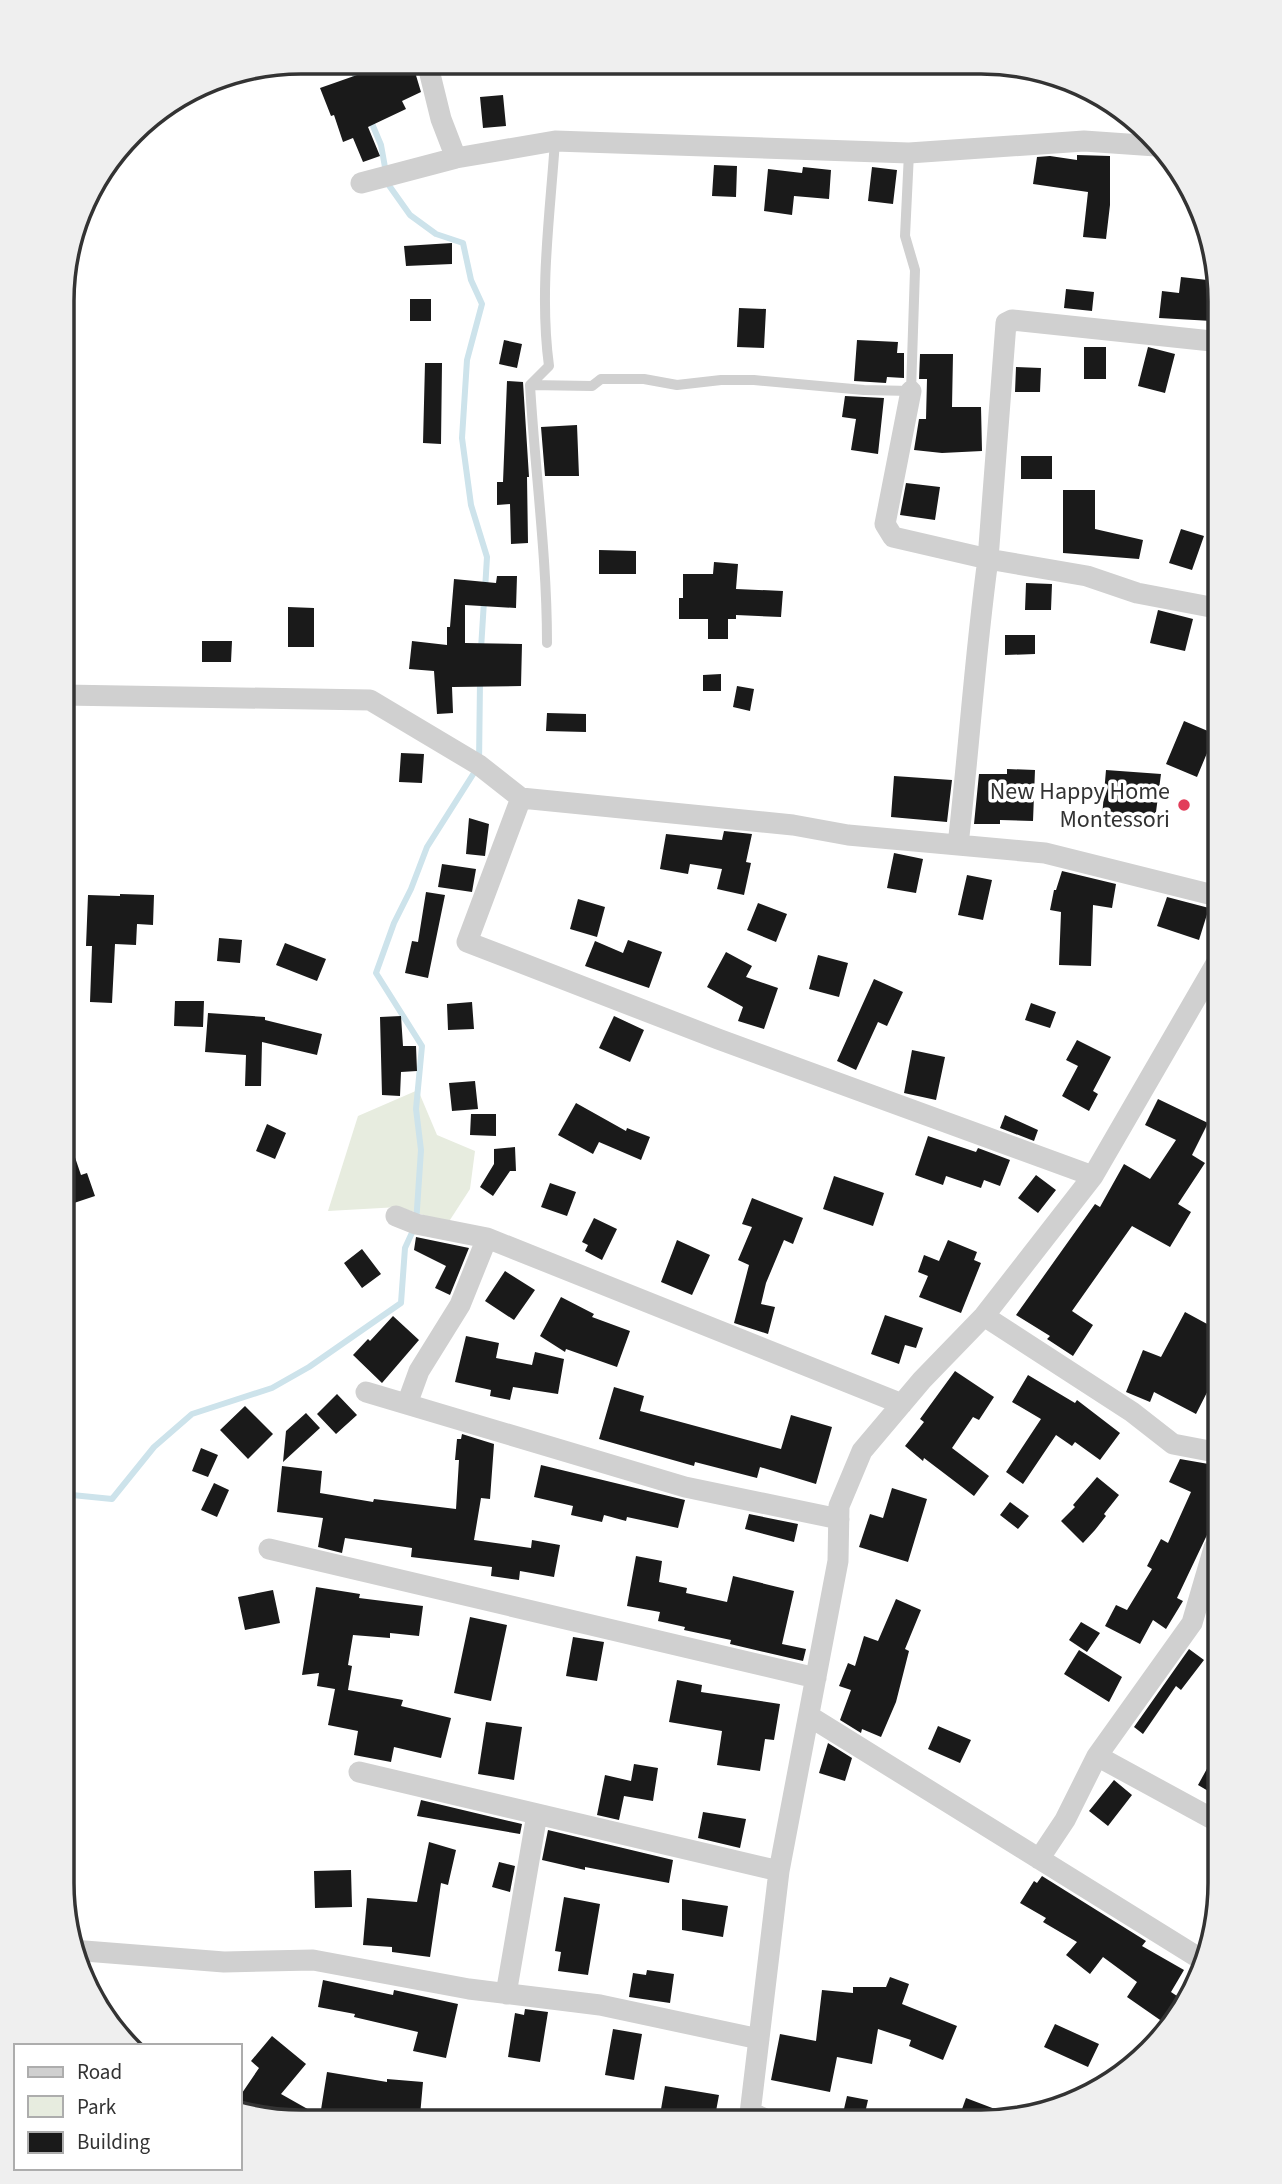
<svg xmlns="http://www.w3.org/2000/svg" width="1282" height="2184" viewBox="0 0 1282 2184" font-family="'Source Sans 3',sans-serif">
  <style>
    .green { fill: #e7ecdf }
    .lines { fill: none; stroke-linecap: round; stroke-linejoin: round }
    .stream { stroke: #cde3eb; stroke-width: 6 }
    .building { fill: #1a1a1a }
    .lane { stroke: #d0d0d0; stroke-width: 10 }
    .street { stroke: #d0d0d0; stroke-width: 21 }
    .poi-dot { fill: #e23d5a; stroke: #fff; stroke-width: 2.5 }
    .labels { text-anchor: middle; dominant-baseline: central; stroke-width: 7; stroke-linejoin: round; paint-order: stroke }
    .poi-label { font-size: 24px; fill: #333; stroke: #fff; text-anchor: end }
    .rim { fill: none; stroke: #333; stroke-width: 3.5 }
  </style>
  <rect width="100%" height="100%" fill="#fff"/>
  <path class="green" d="M418,1090l19,45 38,16 -5,38 -22,34 -49,-16 -71,4 30,-95z"/>
  <g class="lines">
    <path class="stream" d="M349,62l9,20
      M370,119l11,26 7,39 22,31 26,19 27,9 8,37 11,24 -15,56 -5,78 9,67 16,52 -2,33
      M481,649l3,-48
      M62,1494l50,5 42,-52 38,-33 80,-26 37,-21 92,-64 4,-55 11,-24 5,-74 -5,-41 6,-63 -46,-73 18,-50 17,-34 16,-42 52,-82 1,-84
      M62,1602l6,-16 -6,-15"/>
  </g>
  <path class="building" d="M394,62h18l9,30 -19,9 4,8 -38,18 12,29 -17,6 -10,-24 -10,4 -9,-27 -3,1 -11,-28z
    M503,95l3,31 -23,2 -3,-31z
    M1077,155l33,1v49l-4,34 -23,-2 5,-45 -55,-8 4,-27 13,-1 27,4z
    M714,165l23,1 -1,31 -24,-1z
    M803,167l28,3 -2,29 -35,-3 -2,19 -28,-4 4,-42 34,4z
    M872,167l25,3 -4,34 -25,-3z
    M452,243v21l-46,2 -2,-20z
    M1181,277l35,4 -4,40 -53,-3 3,-27 17,2z
    M1066,289l28,3 -2,19 -28,-3z
    M410,299h21v22h-21z
    M739,308l27,1 -2,39 -27,-1z
    M504,340l18,4 -5,24 -18,-4z
    M857,340l41,2 -1,11h7v25l-17,-1 -1,6 -32,-2z
    M1084,347h22v32h-22z
    M1148,347l27,7 -10,39 -27,-7z
    M920,354h33l-1,53h29l1,44 -40,2 -28,-3 5,-31h7l1,-40h-8z
    M425,363h17l-1,81 -18,-1z
    M1016,367l25,1 -1,24h-25z
    M507,381l16,1 6,95h-2l1,66 -17,1 -1,-40 -13,1v-23h6z
    M845,396l39,2 -6,56 -27,-4 5,-31 -14,-2z
    M577,425l2,51h-34l-4,-49z
    M1021,456h31v23h-31z
    M906,483l34,4 -5,33 -35,-5z
    M1063,490h32v39l48,11 -4,19 -76,-6z
    M1181,529l23,7 -12,34 -23,-7z
    M599,550l37,1v23h-37z
    M714,562l24,2 -2,25 47,2 -2,26 -45,-2v4h-8v20h-20v-20h-29v-21h4v-24h30z
    M497,576h20l-1,32 -51,-3v38l57,1 -1,42 -69,1 1,26 -16,1 -3,-43 -25,-2 3,-28 35,4v-18h3l4,-48 42,4z
    M1026,583l26,1 -1,26h-26z
    M288,607l26,1v39h-26z
    M1158,610l35,9 -8,32 -35,-8z
    M1005,635h30v19l-30,1z
    M202,641h30l-1,21h-29z
    M721,674v17h-18v-16z
    M737,686l17,3 -4,22 -17,-4z
    M547,713l39,1v18l-40,-1z
    M1184,721l31,13 -18,43 -31,-13z
    M401,753l23,1 -2,29 -23,-1z
    M1007,769l28,1 -2,51 -33,-1v4h-26l5,-50h28z
    M1106,770l55,4 -7,53 -21,-3v-4l-31,-3z
    M894,776l58,4 -5,42 -56,-5z
    M469,818l20,6 -4,32 -19,-2z
    M724,831l28,3 -6,28 5,1 -7,32 -27,-6 5,-20 -32,-5 -2,10 -28,-5 6,-35 56,6z
    M894,853l29,6 -7,34 -29,-5z
    M442,864l34,5 -4,23 -34,-5z
    M1062,871l54,13 -4,24 -19,-3 -2,61 -32,-1 2,-53 -11,-2 4,-20h2z
    M967,875l25,5 -9,40 -25,-5z
    M426,892l19,3 -17,83 -23,-5 7,-32 6,1z
    M120,894l34,1 -1,30 -16,-1 -1,21 -21,-1 -3,59 -22,-1 2,-56h-6l2,-51 32,1z
    M1167,897l42,11 -10,32 -42,-14z
    M578,899l27,8 -8,30 -27,-8z
    M758,903l29,11 -11,28 -29,-12z
    M219,938l23,2 -2,23 -23,-2z
    M628,940l34,12 -13,36 -64,-22 10,-25 28,12z
    M285,943l41,16 -9,22 -41,-16z
    M726,952l26,14 -6,11 32,11 -14,41 -26,-8 5,-14 -36,-20z
    M818,955l30,8 -9,34 -30,-8z
    M874,979l29,13 -16,34 -9,-4 -22,48 -19,-9z
    M175,1001h29l-1,26 -29,-1z
    M472,1002l2,27 -26,1 -1,-26z
    M1031,1003l25,9 -6,16 -25,-8z
    M208,1013l57,4v3l57,14 -5,21 -55,-13 -1,44h-16l1,-31 -41,-3z
    M401,1016l2,30h13l1,25 -16,1 -1,24 -18,-1 -2,-78z
    M614,1016l30,14 -14,32 -31,-14z
    M1077,1040l34,17 -18,34 5,3 -9,17 -27,-15 16,-30 -12,-6z
    M912,1050l33,7 -9,43 -32,-7z
    M475,1081l3,28 -26,2 -3,-28z
    M1158,1099l50,24 -16,32 13,8 -27,41 13,8 -21,35 -38,-21 -60,85 21,14 -20,31 -26,-17 3,-3 -34,-21 79,-111 5,3 24,-43 26,15 26,-39 -31,-15z
    M576,1103l50,28 1,-3 23,9 -9,23 -42,-18 -6,12 -35,-19z
    M471,1114h25v22l-26,-1z
    M1005,1115l33,15 -4,11 -34,-13z
    M267,1124l19,9 -11,26 -19,-8z
    M62,1128h3l16,47 6,-2 8,23 -33,11z
    M928,1136l48,16 2,-4 32,12 -10,26 -16,-6 -3,8 -35,-12 -3,9 -28,-10z
    M515,1147l1,24h-6l-17,25 -13,-9 14,-23v-15z
    M1036,1175l20,15 -18,23 -20,-15z
    M834,1176l50,17 -11,33 -50,-17z
    M550,1183l26,9 -9,24 -26,-9z
    M752,1198l51,20 -10,26 -9,-4 -18,43 -5,21 14,3 -7,27 -34,-11 15,-58 -11,-5 14,-33 -10,-3z
    M594,1218l23,11 -15,31 -17,-9 3,-6 -6,-3z
    M416,1237l53,11 -19,47 -15,-7 11,-22 -32,-16z
    M677,1240l33,15 -18,40 -31,-13z
    M948,1240l29,12 -3,8 7,3 -20,50 -42,-16 9,-21 -10,-4 6,-17 15,6z
    M362,1249l19,25 -19,14 -18,-25z
    M505,1271l30,19 -21,30 -29,-19z
    M561,1297l33,17 -2,3 38,14 -13,36 -51,-18 -1,3 -25,-16z
    M1185,1312l35,19v36l-24,47 -42,-22 -4,10 -24,-10 17,-42 18,7z
    M885,1315l38,13 -7,20 -11,-3 -6,19 -28,-10z
    M393,1316l26,24 -37,43 -29,-28 15,-16 2,2z
    M466,1336l33,7 -3,15 36,7 3,-13 29,7 -6,35 -45,-7 -3,13 -20,-4 1,-6 -36,-8z
    M955,1371l39,26 -15,23 -6,-3 -21,31 37,28 -15,20 -50,-38 -1,3 -18,-15 19,-24 -4,-3z
    M1028,1375l47,28 2,-3 43,33 -20,27 -25,-18 -3,4 -16,-11 -33,49 -17,-12 35,-53 -29,-17z
    M614,1387l30,9 -4,15 141,38 10,-34 41,12 -16,57 -56,-17 -3,11 -62,-16 -1,4 -95,-27z
    M337,1394l20,21 -21,19 -19,-20z
    M245,1406l28,28 -25,25 -28,-29z
    M306,1413l14,15 -37,34 3,-31z
    M462,1434l32,10 -4,55 -9,-1 -7,42 57,8 1,-8 28,5 -6,32 -34,-6 -1,9 -28,-4 1,-9 -81,-10 1,-9 -67,-10 -3,15 -24,-6 5,-29 -46,-6 5,-46 40,5 -2,22 53,9 1,-3 82,10 3,-49h-4l2,-21h4z
    M201,1448l17,7 -10,22 -16,-6z
    M1180,1459l40,7v35l-6,14 2,1 -39,82 6,3 -17,28 -13,-9 -13,24 -35,-18 11,-21 11,5 25,-41 -5,-3 14,-27 7,4 23,-51 -22,-10z
    M541,1465l144,35 -7,28 -51,-11 -1,4 -22,-6 -2,7 -31,-7 2,-9 -39,-9z
    M1097,1477l22,18 -15,19 2,2 -11,14 -12,13 -22,-22 14,-14 -2,-2z
    M214,1483l15,7 -12,27 -16,-7z
    M892,1488l35,11 -19,63 -49,-15 11,-33 13,4z
    M1010,1502l19,14 -11,13 -18,-14z
    M749,1514l49,10 -4,18 -49,-13z
    M636,1556l26,5 -3,21 28,6 -1,5 41,9 6,-26 61,15 -12,53 24,5 -3,12 -73,-17 1,-4 -47,-10 1,-3 -27,-6 2,-9 -33,-6z
    M316,1587l44,7 -1,4 64,8 -4,30 -29,-3v5l-37,-3 -5,30 4,1 -4,24 55,10 -2,6 50,12 -10,40 -47,-11 -3,15 -37,-7 4,-24 -30,-6 7,-36 -18,-3 2,-13 -17,2z
    M273,1590l7,33 -35,7 -7,-33z
    M896,1599l25,11 -16,39 4,2 -13,51 -15,35 -19,-8 -1,4 -21,-13 11,-30 -12,-4 9,-23 7,3 9,-30 14,5z
    M470,1617l37,8 -16,76 -37,-8z
    M1081,1622l19,11 -13,19 -18,-12z
    M573,1637l31,5 -7,39 -31,-5z
    M1189,1649l15,11 -23,30 -5,-4 -33,48 -9,-7z
    M1079,1650l43,27 -13,25 -45,-28z
    M677,1680l25,5 -1,7 79,12 -6,36 -9,-1 -5,32 -43,-6 5,-34 -53,-9z
    M486,1722l36,5 -8,53 -36,-6z
    M938,1726l33,14 -11,23 -32,-14z
    M828,1743l24,15 -7,23 -26,-8z
    M1220,1745v40l-5,10 -17,-10z
    M634,1764l24,4 -5,33 -29,-5 -5,24 -22,-5 8,-40 26,6z
    M1114,1780l18,15 -24,31 -19,-15z
    M421,1800l101,24 -2,10 -103,-18z
    M703,1812l43,7 -6,29 -42,-10z
    M548,1830l125,30 -4,23 -84,-16v3l-43,-10z
    M429,1842l27,8 -8,35 -7,-2 -11,74 -38,-5v-5l-29,-2 4,-47 50,4z
    M499,1862l16,4 -5,26 -18,-5z
    M351,1870l1,37 -37,1 -1,-37z
    M1042,1876l104,65 -4,5 42,24 -13,22 9,6 -17,24 -36,-25 10,-15 -34,-25 -13,17 -24,-19 11,-13 -34,-20 3,-4 -26,-15 14,-22 3,2z
    M564,1897l36,7 -12,71 -30,-4 3,-19 -6,-1z
    M682,1899l46,7 -5,31 -41,-7z
    M647,1970l27,4 -4,29 -41,-6 4,-24 13,2z
    M890,1977l19,7 -7,20 55,22 -14,34 -34,-14 2,-6 -33,-11 -6,35 -35,-7 -7,35 -59,-12 9,-46 36,7 6,-51 31,3v-6h33z
    M323,1980l70,15 1,-5 64,14 -12,54 -33,-7 5,-19 -64,-15 1,-3 -37,-7z
    M525,2009l23,3 -8,50 -32,-5 7,-44 9,2z
    M1055,2024l44,20 -11,23 -44,-20z
    M613,2029l29,5 -8,46 -29,-5z
    M272,2036l34,28 -25,30 39,22 7,-44 60,10v-3l36,3 -3,34 -63,-6 -2,11h-86l-29,-8v-17l19,-28 -8,-7z
    M665,2086l54,9 -5,27 -54,-7z
    M847,2096l21,4 -5,22h-22z
    M966,2098l50,19 -34,6h-25z"/>
  <g class="lines">
    <path class="lane" d="M530,385l62,1 9,-7h43l33,6 44,-5h33l110,10 47,1 4,-121 -10,-34 4,-83
      M547,643c0,-87 -12,-172 -17,-258l19,-19c-10,-74 1,-151 6,-225"/>
    <path class="street" d="M427,62l14,57 15,39
      M361,183l95,-25 99,-17 354,12 175,-12 72,5
      M911,391l-26,133 8,13 95,22c-13,95 -19,190 -30,286
      M1221,609l-84,-16 -50,-17 -99,-17 18,-236 6,-3 209,22
      M63,695l307,5 109,65 42,33 272,27 55,10 197,18 176,44
      M521,798l-54,144 251,97 375,137
      M396,1216l20,8 71,14 415,166
      M984,1316l148,96 41,32 47,9
      M366,1392l319,95 154,32
      M407,1404l12,-33 41,-66 27,-67
      M269,1549l547,129
      M809,1716l398,247
      M1097,1756l123,67
      M359,1772l420,99
      M1039,1859l26,-39 32,-64 95,-133 22,-75 6,-10
      M72,1950l152,12 89,-2 156,29 131,16 159,34
      M506,1994l31,-180
      M750,2112l22,10
      M749,2122l30,-251 59,-310 1,-55 23,-55 60,-71 62,-64 109,-140 128,-221"/>
  </g>
  <circle class="poi-dot" cx="1184" cy="805" r="7"/>
  <g class="labels">
    <g class="poi-label">
      <text x="1170" y="791">New Happy Home<tspan x="1170" dy="28">Montessori</tspan></text>
    </g>
  </g>
  <path d="M0 0H1282V2184H0ZM301 74H981A227 227 0 0 1 1208 301V1883A227 227 0 0 1 981 2110H301A227 227 0 0 1 74 1883V301A227 227 0 0 1 301 74Z" fill="#efefef" fill-rule="evenodd"/>
  <path class="rim" d="M301 74H981A227 227 0 0 1 1208 301V1883A227 227 0 0 1 981 2110H301A227 227 0 0 1 74 1883V301A227 227 0 0 1 301 74Z"/>
  <rect x="14" y="2044" width="228" height="126" fill="#ffffff" stroke="#adadad" stroke-width="2"/>
  <rect x="28" y="2067" width="35" height="10" fill="#d0d0d0" stroke="#adadad" stroke-width="2"/>
  <text x="77" y="2079" font-size="21" fill="#333333">Road</text>
  <rect x="28" y="2096" width="35" height="21" fill="#e7ecdf" stroke="#adadad" stroke-width="2"/>
  <text x="77" y="2114" font-size="21" fill="#333333">Park</text>
  <rect x="28" y="2132" width="35" height="21" fill="#1a1a1a" stroke="#adadad" stroke-width="2"/>
  <text x="77" y="2149" font-size="21" fill="#333333">Building</text>
</svg>
